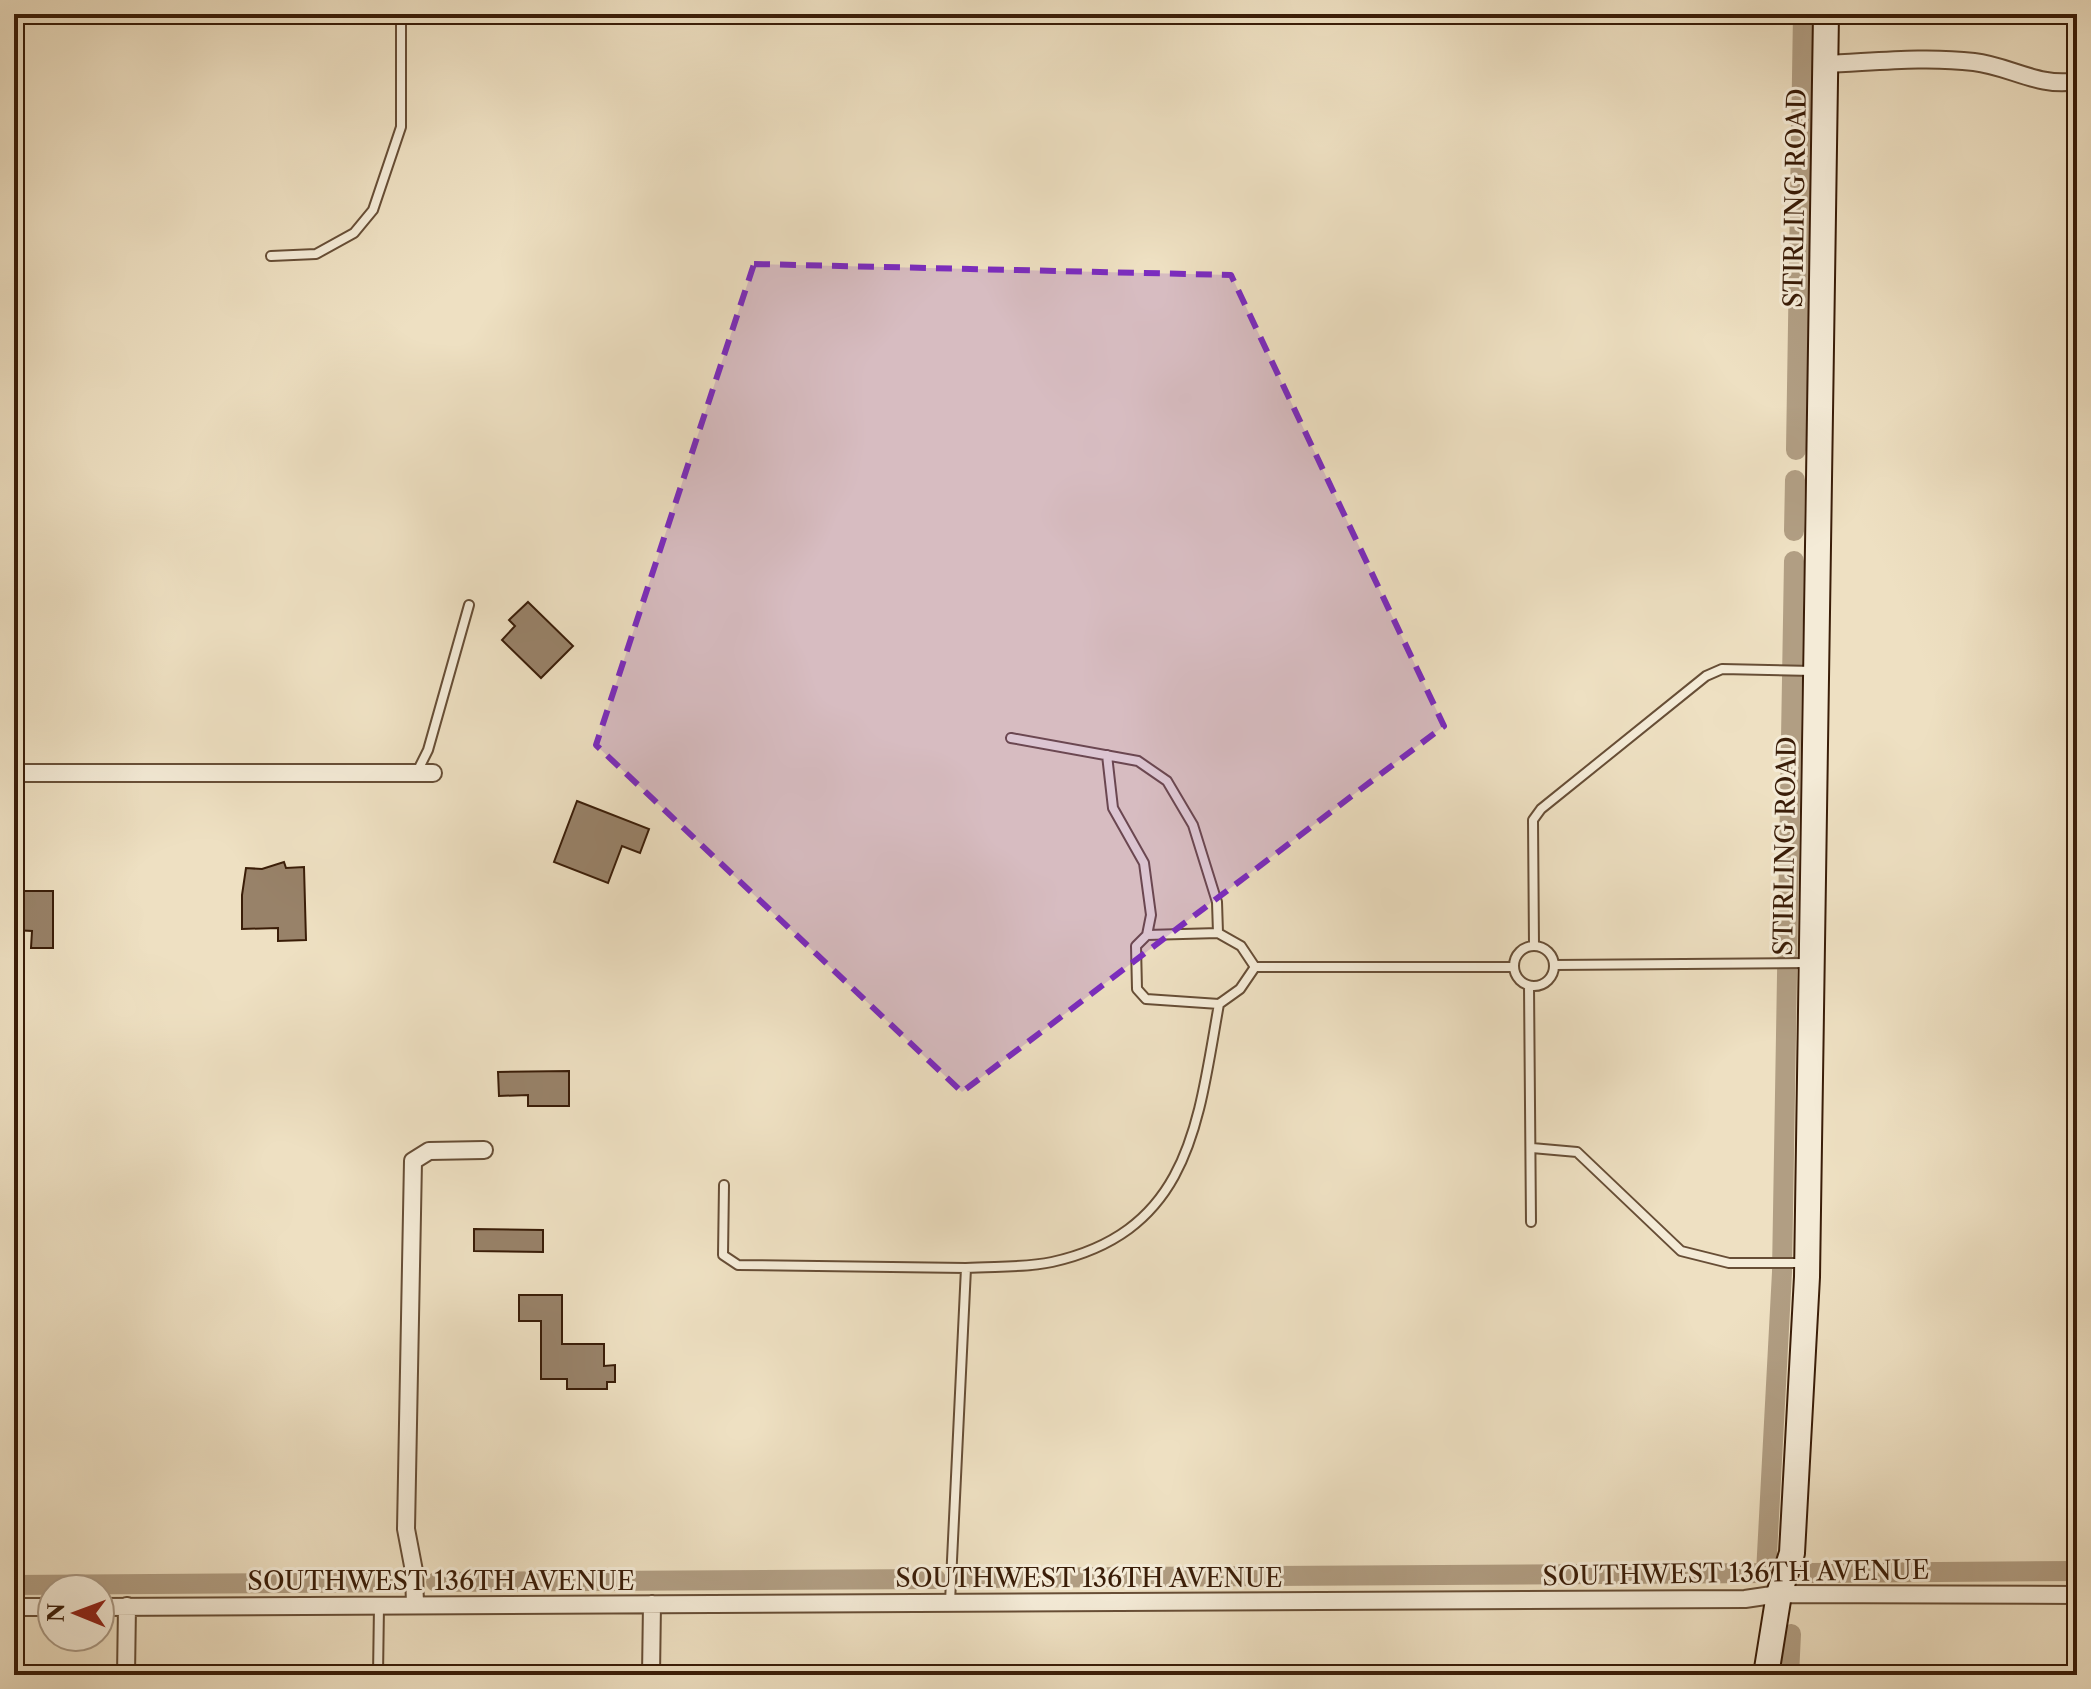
<svg xmlns="http://www.w3.org/2000/svg" width="2091" height="1689" viewBox="0 0 2091 1689" font-family="'Libre Caslon Text',serif">
  <style>
    .lines { fill: none; stroke-linecap: round; stroke-linejoin: round }
    .canal { stroke: #b19e83; stroke-width: 20 }
    .building { fill: #988269; stroke: #3a1d08; stroke-width: 2 }
    .lane-casing { stroke: #674e36; stroke-width: 12 }
    .street-casing { stroke: #674e36; stroke-width: 20 }
    .secondary-casing { stroke: #3a1d08; stroke-width: 28 }
    .lane { stroke: #f4ebd7; stroke-width: 8 }
    .street { stroke: #f4ebd7; stroke-width: 16 }
    .secondary { stroke: #f4ebd7; stroke-width: 24 }
    .marked { fill: #7b2cbf; fill-opacity: 0.2; stroke: #7b2cbf; stroke-width: 6; stroke-dasharray: 16 10; stroke-linejoin: round }
    .labels { text-anchor: middle; dominant-baseline: central; stroke-width: 6; stroke-linejoin: round; paint-order: stroke }
    .street-label { font-size: 26px; fill: #3a1d08; stroke: #f4ebd7 }
  </style>
  <rect width="100%" height="100%" fill="#eee0c2"/>
  <filter id="stains"><feTurbulence type="fractalNoise" baseFrequency=".0025" numOctaves="4"/><feColorMatrix values="0 0 0 0 .2 0 0 0 0 .09 0 0 0 0 .02 0 0 0 .5 -.17"/></filter>
  <radialGradient id="worn" r=".72"><stop offset=".6" stop-color="#630" stop-opacity="0"/><stop offset="1" stop-color="#630" stop-opacity=".3"/></radialGradient>
  <g class="lines">
    <path class="canal" d="M1796,450l7,-436
      M1794,531l1,-51
      M1811,1573l266,-2
      M966,1578l800,-5 16,-301 12,-711
      M436,1582l500,-3
      M14,1585l392,-3
      M1789,1675l2,-41"/>
  </g>
  <path class="building" d="M528,602l45,44 -32,32 -39,-38 13,-14 -6,-6z
    M577,801l72,28 -9,24 -18,-7 -14,37 -54,-21z
    M284,862l2,6 18,-1 2,73 -28,1v-13l-36,1v-34l4,-27 16,1z
    M14,891h39v57h-22l1,-17 -18,-1z
    M569,1071v35h-41v-11l-29,1 -1,-24z
    M474,1229l69,1v22l-69,-1z
    M519,1295h43v49h42v22l11,-1v17h-8v7h-40v-10h-26v-58h-22z"/>
  <g class="lines">
    <defs>
      <path id="lane" d="M271,256l45,-2 38,-21 19,-23 28,-83v-113
        M1011,738l127,23 29,20 26,44 24,77 1,31
        M1107,755l6,53 31,55 7,52 -4,20
        M417,772l11,-22 41,-145
        M1218,933l23,13 14,21 -15,22 -21,15 -73,-5 -9,-10 -1,-43 11,-11z
        M1534,946l-1,-126 8,-11 165,-133 16,-7 91,2
        M1514 966a20 20 0 1 1 40 0a20 20 0 1 1-40 0Z
        M1554,965l255,-2
        M1255,967h259
        M1529,986l2,236
        M1532,1148l45,4 104,99 48,12h77
        M724,1185l-1,70 15,10 228,3 -16,334
        M966,1268c28,-2 59,0 86,-6 139,-31 146,-141 167,-258
        M378,1675l1,-69"/>
      <path id="street" d="M1825,64c49,-2 100,-8 149,-2 36,4 65,26 103,19
        M14,773h419
        M415,1605l-1,-34 -8,-42 7,-368 16,-10 55,-1
        M14,1607h38
        M100,1607l1645,-8 34,-5 298,1
        M126,1675l1,-69
        M651,1675l1,-71"/>
      <path id="secondary" d="M1766,1675l13,-81 13,-41 15,-276 19,-1263"/>
    </defs>
    <use href="#lane" class="lane-casing"/>
    <use href="#street" class="street-casing"/>
    <use href="#secondary" class="secondary-casing"/>
    <use href="#lane" class="lane"/>
    <use href="#street" class="street"/>
    <use href="#secondary" class="secondary"/>
  </g>
  <path class="marked" d="M754,264l477,11 213,451 -482,366 -366,-347z"/>
  <g class="labels">
    <g class="street-label">
      <text transform="translate(1795 198) rotate(-89)">STIRLING ROAD</text>
      <text transform="translate(1785 846) rotate(-89)">STIRLING ROAD</text>
      <text transform="translate(1736 1573) rotate(-1)">SOUTHWEST 136TH AVENUE</text>
      <text x="1089" y="1578">SOUTHWEST 136TH AVENUE</text>
      <text x="441" y="1581">SOUTHWEST 136TH AVENUE</text>
    </g>
  </g>
  <rect width="2091" height="1689" fill="none" stroke="#eee0c2" stroke-width="48"/>
  <rect x="16" y="16" width="2059" height="1657" fill="none" stroke="#3a1d08" stroke-width="4"/>
  <rect x="24" y="24" width="2043" height="1641" fill="none" stroke="#3a1d08" stroke-width="2"/>
  <g transform="translate(76 1613) rotate(271)"><circle r="38" fill="#f4ebd7" stroke="#aa9984" stroke-width="2"/>
  <path d="M0-6L14 30L0 20L-14 30Z" fill="#8f2418"/>
  <text y="-12" font-size="22" font-weight="bold" text-anchor="middle" fill="#3a1d08">N</text>
  </g>
  <rect width="100%" height="100%" filter="url(#stains)"/>
  <rect width="100%" height="100%" fill="url(#worn)"/>
</svg>
